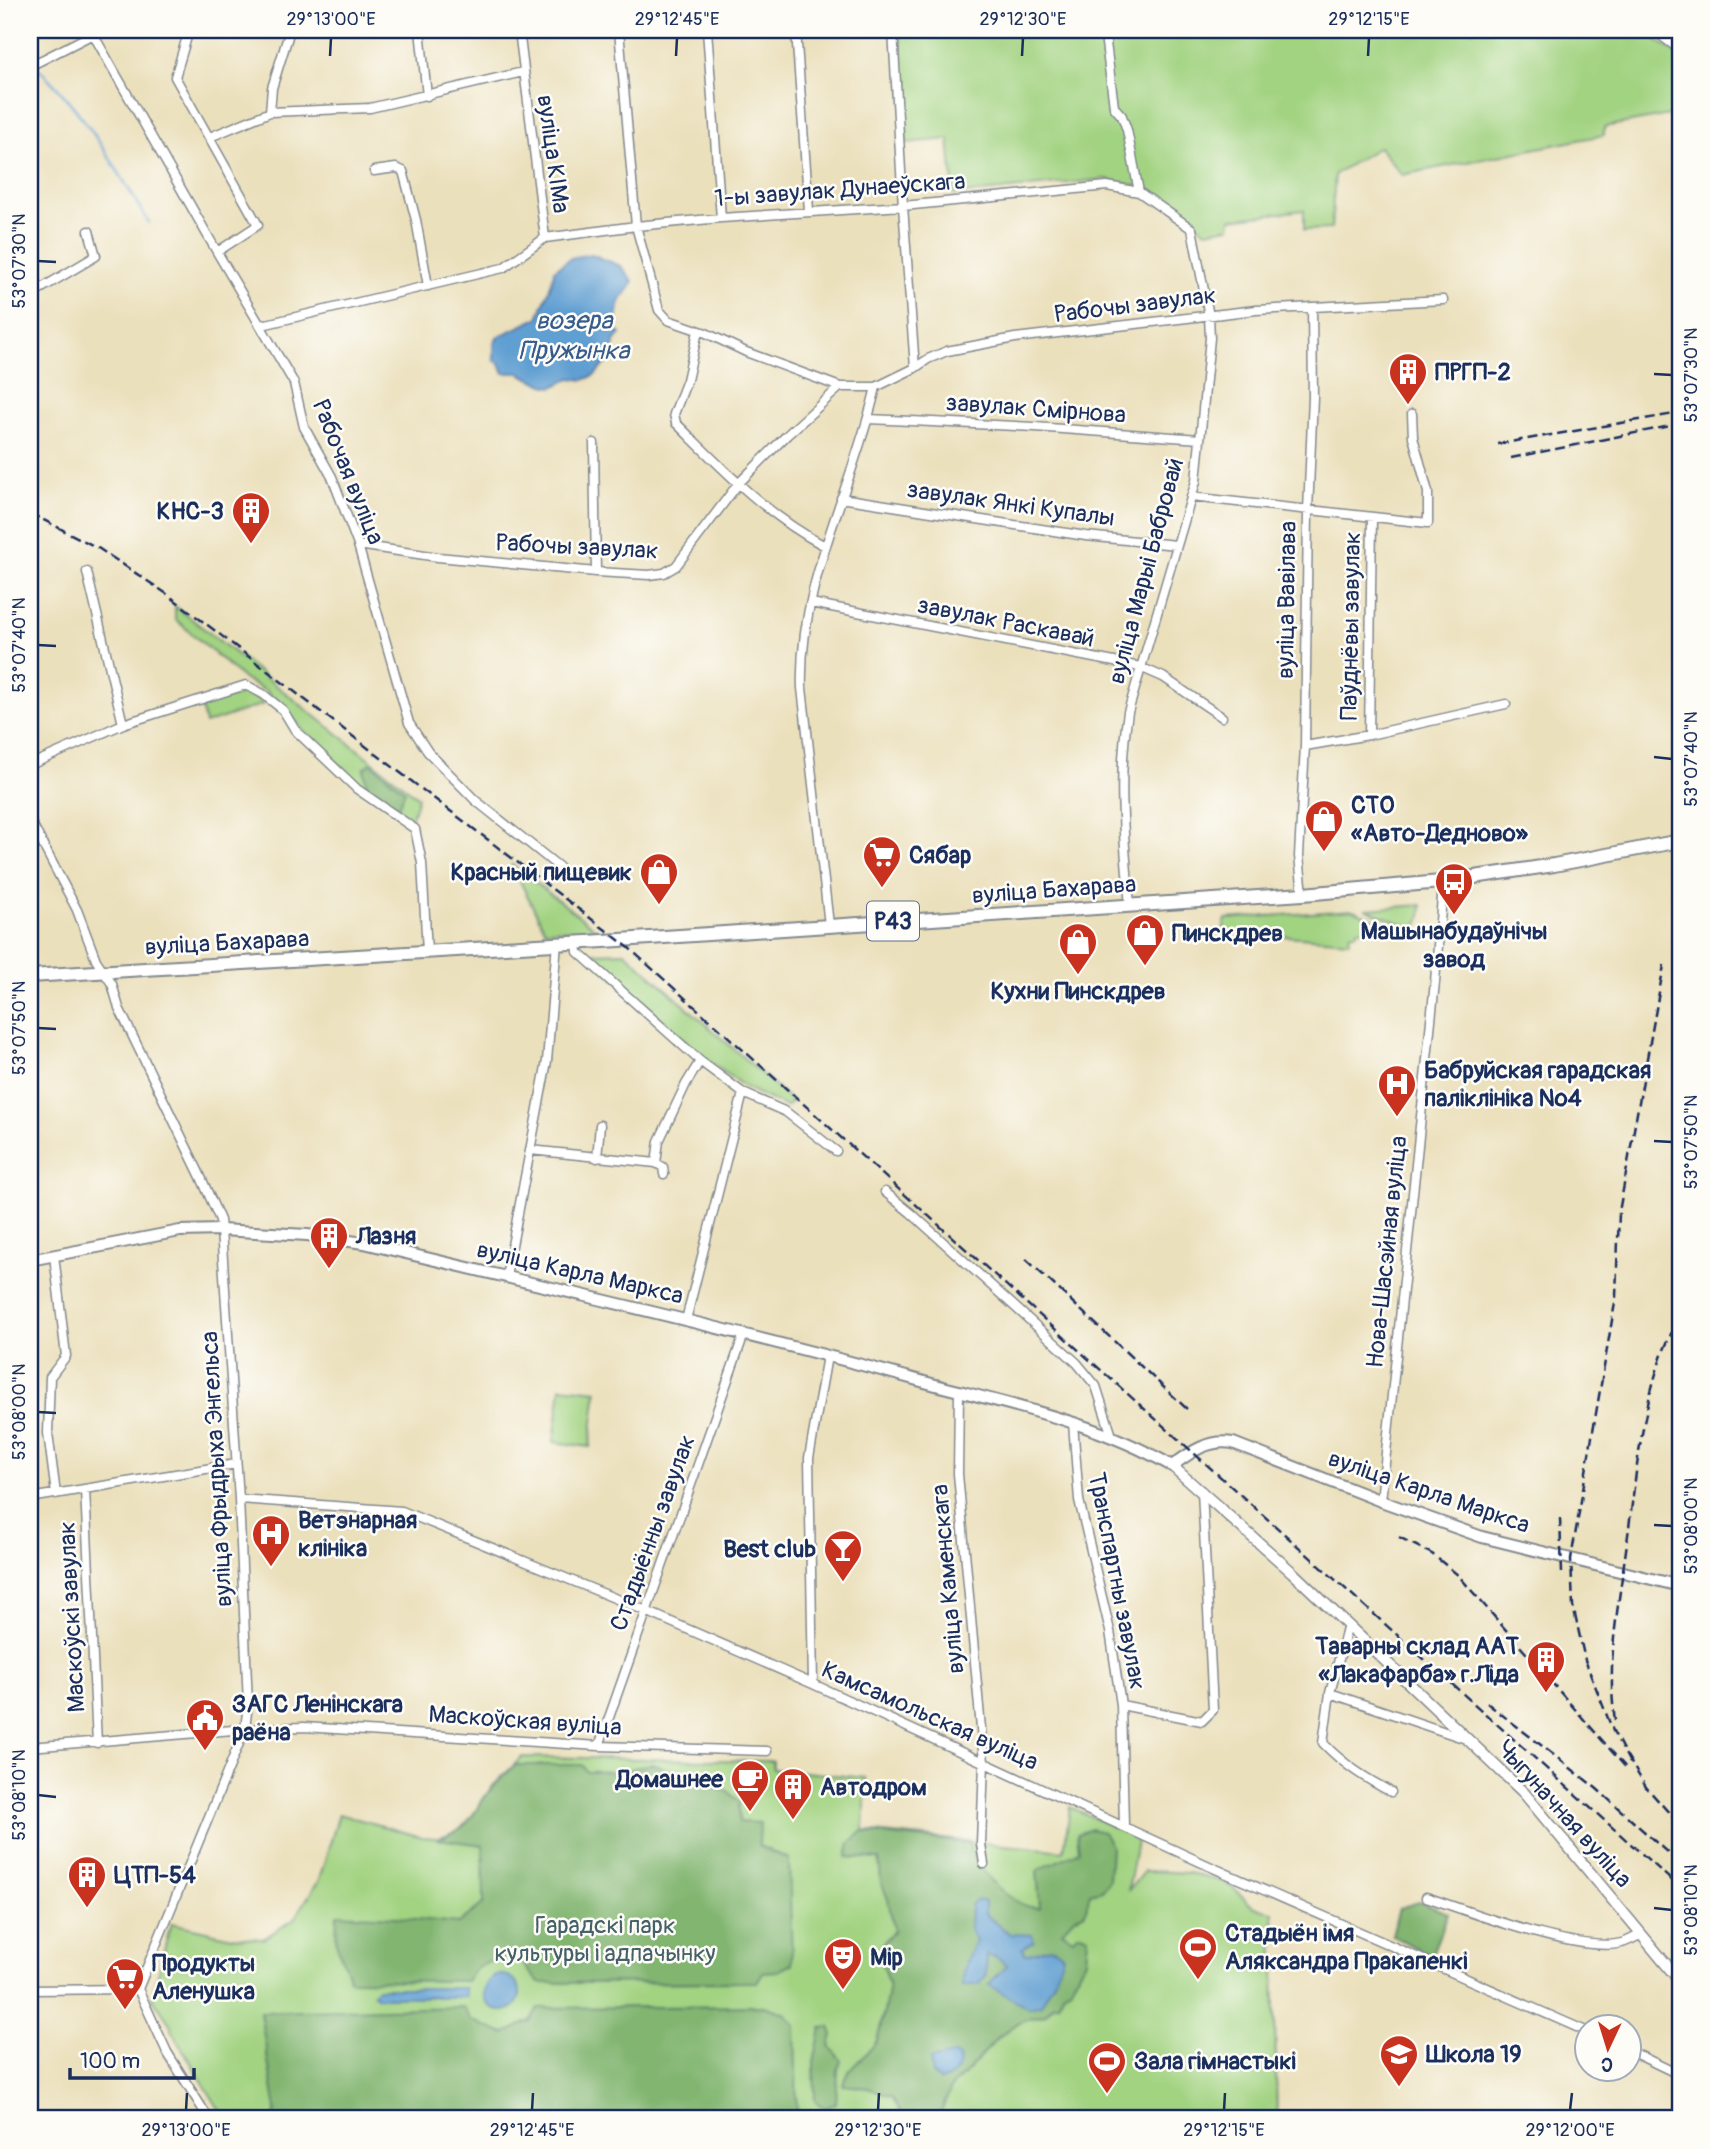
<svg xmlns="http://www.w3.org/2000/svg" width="1710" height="2149" viewBox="0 0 1710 2149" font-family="Pangolin,sans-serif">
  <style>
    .green { fill: #a2d381; stroke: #5e8170; stroke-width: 2 }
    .forest { fill: #81b56f; stroke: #4e7266; stroke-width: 2 }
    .water { fill: #609fd2; stroke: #3e6798; stroke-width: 2 }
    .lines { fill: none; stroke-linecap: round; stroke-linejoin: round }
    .stream { stroke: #609fd2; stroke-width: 2.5 }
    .minor-casing { stroke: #83888d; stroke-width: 11 }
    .tertiary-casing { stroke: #83888d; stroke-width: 13 }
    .secondary-casing { stroke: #83888d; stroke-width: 14 }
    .primary-casing { stroke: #83888d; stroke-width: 16 }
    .minor { stroke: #fff; stroke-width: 8 }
    .tertiary { stroke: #fff; stroke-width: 10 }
    .secondary { stroke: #fff; stroke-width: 10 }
    .primary { stroke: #fff; stroke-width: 12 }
    .rail { stroke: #1b2f5e; stroke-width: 2.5; stroke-dasharray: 10 5; stroke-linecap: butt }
    .ticks { fill: none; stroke: #1b2f5e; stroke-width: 2.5 }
    .labels { text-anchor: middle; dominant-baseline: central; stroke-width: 5; stroke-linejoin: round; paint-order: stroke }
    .shield { fill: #fdfcf7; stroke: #5f6c8c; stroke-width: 2 }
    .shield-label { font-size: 23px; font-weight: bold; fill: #1b2f5e }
    .street-label { font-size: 24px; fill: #1b2f5e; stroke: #fdfcf7 }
    .poi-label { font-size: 24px; font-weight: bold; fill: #1b2f5e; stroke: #fdfcf7; text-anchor: start }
    .park-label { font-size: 24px; fill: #446068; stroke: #fdfcf7 }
    .water-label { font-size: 26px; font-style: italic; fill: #375c8c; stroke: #fdfcf7 }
    .neatline { fill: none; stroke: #1b2f5e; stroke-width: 2.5 }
    .ticks-label { font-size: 18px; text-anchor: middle; fill: #1b2f5e }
  </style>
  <rect width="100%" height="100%" fill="#fdfcf7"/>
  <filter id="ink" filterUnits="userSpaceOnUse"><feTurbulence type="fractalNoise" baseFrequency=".0143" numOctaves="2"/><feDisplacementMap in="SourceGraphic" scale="14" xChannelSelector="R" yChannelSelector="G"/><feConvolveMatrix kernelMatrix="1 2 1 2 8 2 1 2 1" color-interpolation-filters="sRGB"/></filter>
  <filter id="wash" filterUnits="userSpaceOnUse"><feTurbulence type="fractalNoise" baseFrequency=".00686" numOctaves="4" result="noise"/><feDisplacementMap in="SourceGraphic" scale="28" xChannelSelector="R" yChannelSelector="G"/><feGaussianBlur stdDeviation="1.57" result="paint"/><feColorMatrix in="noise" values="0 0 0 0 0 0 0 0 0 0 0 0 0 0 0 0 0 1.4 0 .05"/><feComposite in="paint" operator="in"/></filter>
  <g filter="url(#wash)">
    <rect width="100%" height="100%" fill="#ebe0bc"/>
    <path class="green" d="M900,30h742l38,26v57l-76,14v8l-202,40 -23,-28 -44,27 -4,55 -27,1v-20l-73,9 -1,8 -24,4 -58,-43 -43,-9 -151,16 -5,-56 -43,4z
      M175,606l243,191 -7,23 -52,-35 -58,-57 -14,-17 -21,-20 -21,-11 -70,-61z
      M246,692l18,12 -59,20 -4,-18z
      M511,864l85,65 -51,1z
      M1422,905l-1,12 -5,12 -51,-20z
      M1353,910l55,23 -50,-4 -2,4h-6l-1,8 -126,-10 3,-12z
      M625,952l167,149 -6,6 -40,-19 -41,-30 -112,-99 -1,-6z
      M561,1387l36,4 -7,56 -36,-5z
      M522,1757l251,4v8l93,9 -2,53 200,20 6,-44 60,27 7,7 -9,50 16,-20c27,1 58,0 82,13 23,12 15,23 47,28l4,207h-1052l-54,-89 1,-3 -20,-30 19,-74 61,14 31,2 31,-20 25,-39 20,-66 83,23 15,1 20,-7 12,-11 22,-32z"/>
    <path class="forest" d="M371,763l34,28 -7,16 -31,-20 -3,-18z
      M652,1764l76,27 11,11v20l21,1 -1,23 30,13 3,105 -14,7 -15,1 -6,10 -218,1 -21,-25c-23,-2 -39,3 -52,23l-116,-1 -14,-38 1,-28 58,3 64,6 25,-20 -1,-58 -46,-6c39,-13 32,-24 55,-51 7,-8 16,-16 24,-23h66l5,7 35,-1z
      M1091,1829l12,3 8,14 -2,35 -7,9 -12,3 -5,20 -11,5 -12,13 11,7 5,-5 10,4 -2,24 -7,10 -7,16 -8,5 -6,12h-4l-9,10 -24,7 -21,15 -49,52 -13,31h-33l-13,-22 -24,-9 -25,-3c2,-17 24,-28 33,-43 3,-6 14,-53 12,-59 -7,-28 -18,-28 6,-53l-6,-31 -7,-17 -2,-23 -32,-2 3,-14 12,-11 107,11c6,26 43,66 71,65l-3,-37c13,-8 30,-12 42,-21l-2,-16z
      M1419,1902l29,11 -17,43 -39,-21 7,-27z
      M764,2006l21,7 10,12 2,94h-523l2,-9 -16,-98 203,-5 8,13 33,14 26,-13 8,-13z
      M830,2027l3,8 -3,11 11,14 -3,9 -2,35 -12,4 -9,-7 -1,-38 7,-35z"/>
    <path class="water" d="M591,254l30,12 12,15c-3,11 -7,10 -12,19 -4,8 -4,21 -5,30l5,4 -7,7 -1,14 -18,20 -11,5 -13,-2 -18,9 -9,-2 -25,-12h-15l-4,-9 -6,-4v-15l3,-8 41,-19c5,-15 15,-33 16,-48l17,-12z
      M978,1900l7,2v12l25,20 22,1 2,6 -12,7 3,6c15,0 25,-14 38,2l-9,25 -13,24 -12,3 -40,-23c6,-10 12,-11 18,-19l-8,-8 -12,-4 -1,21 -6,9 -17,2c-1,-18 4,-30 13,-45l-6,-12 1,-24z
      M484 1993a18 18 0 1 1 36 0a18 18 0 1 1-36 0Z
      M377,1988h88l1,9h-89l-4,-4z
      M953,2055l6,2 1,8 -11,14 -9,2 -8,-7 -2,-14z"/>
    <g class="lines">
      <path class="stream" d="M30,61c51,44 85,105 119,162"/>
    </g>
  </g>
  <g filter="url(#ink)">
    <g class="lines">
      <defs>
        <path id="minor" d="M93,30v4l124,218 77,131 10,44 28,50 26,68 51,178 19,29 47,48 84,67
          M189,30l-14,47 83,148 -41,27
          M420,30l7,66
          M619,30l17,196 23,84 9,10 38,13 40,19 94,35
          M707,30l14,188
          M796,30l13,181
          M893,30l10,176 12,162
          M1100,30l5,5 9,72 8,9 5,14 12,62
          M1654,30l26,20
          M30,66l63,-32
          M270,112l100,-4 153,-36
          M210,137l60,-25 2,-24 18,-58
          M374,171l22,-3 7,3 13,49 12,66
          M545,238l91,-12 85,-8 182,-12 204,-20 32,6 53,37 17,87 1,22 -14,143 -68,231c-11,69 -4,125 2,194
          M30,295l66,-39 -7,-25
          M262,325l241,-57 42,-30 -26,-208
          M698,331l-11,49 -13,34 2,9c46,45 91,93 149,123
          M869,419l166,8 165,12
          M594,443l2,129
          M1191,497l237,26v-31l-15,-55 -1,-23
          M841,498l245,38 90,9
          M358,545l80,12 158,15 53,3 15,-2 12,-7 62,-82 49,-49 53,-48h36l39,-19 13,-9 19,-8 68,-13 241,-28 187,-10
          M87,572l36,152
          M811,603l329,64 23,10 59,40
          M1369,735l3,-217
          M1305,746l64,-11 137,-31
          M30,765l93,-41 123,-39 17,9 20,16 12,20 62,59 58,40 7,34 5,89
          M30,820l47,90 19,50 16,24 7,24 81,167 20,45 1,10 18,269 9,205 -3,25 -107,260 29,63 42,67
          M1303,894l-4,-38 6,-110 3,-235 5,-114 -1,-90
          M829,925l-27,-237c-4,-105 51,-200 74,-301
          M577,942l1,10 122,109 43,32 43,19 50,39
          M530,1150l126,13 7,4 1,7
          M597,1158l3,-33
          M656,1163l3,-22 27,-57 14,-23
          M885,1192l26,21 166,150 19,23 16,50
          M54,1255l12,101 -16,21 -2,56 8,61
          M506,1277l41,-216 10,-118
          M686,1320l57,-227
          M959,1392l-1,82 26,288 -3,82 3,20
          M1073,1423l6,77 31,131 11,74 3,120
          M85,1489l12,254
          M30,1498l206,-34
          M239,1499l163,12 244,100 167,73 396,182 379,166
          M1381,1501l54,-519 7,-85 -1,-15
          M1348,1625l-18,68 -7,50c21,22 42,35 68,49
          M813,1684l-4,-226 18,-102
          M1330,1693l136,46
          M1121,1705l81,16 11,-11 -11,-219
          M599,1746l145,-412
          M30,1747l215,-18 59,-2 295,19 168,5
          M1426,1897c45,15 153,57 196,46 7,-2 13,-6 20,-9
          M30,1990l108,-1
          M1630,2051l50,24"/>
        <path id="tertiary" d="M1172,1466l120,106 232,221 156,188"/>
        <path id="secondary" d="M30,1260l150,-29 41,-1 86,5 57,8c186,45 372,87 557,138 84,23 174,40 251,85 19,-14 36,-27 61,-23l148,58 101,36 198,49"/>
        <path id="primary" d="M30,976l590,-36 683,-46 138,-12 113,-17 126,-24"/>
      </defs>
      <use href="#minor" class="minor-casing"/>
      <use href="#tertiary" class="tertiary-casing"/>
      <use href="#secondary" class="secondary-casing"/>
      <use href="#primary" class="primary-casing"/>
      <use href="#minor" class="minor"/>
      <use href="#tertiary" class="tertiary"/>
      <use href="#secondary" class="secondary"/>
      <use href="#primary" class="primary"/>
      <path class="rail" d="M1498,444l182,-31
        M1511,458l169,-34
        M30,513l68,35 69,46 461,353 1052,941
        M1026,1259l161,150
        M1560,1518l2,55
        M1399,1537l33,17 26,21 170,195
        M1487,1703l109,85 84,76
        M1615,1720c-8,-52 1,-99 8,-150 11,-69 14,-139 36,-206 5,-17 14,-33 21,-50
        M1627,1756l19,31 34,38
        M1630,1763l-17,-32 -28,-71 -12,-54 -2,-47 45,-262 3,-85 45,-247"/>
    </g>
  </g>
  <path class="ticks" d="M330,56l1,-18M676,56l1,-18M1022,56l1,-18M1368,56l1,-18M38,261l18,1M1654,374l18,1M38,645l18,1M1654,757l18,2M38,1028l18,1M1654,1141l18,1M38,1412l18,1M1654,1525l18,1M38,1795l18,2M1654,1908l18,2M186,2110l1,-17M532,2110l1,-17M878,2110l1,-17M1224,2110l1,-17M1570,2110l2,-17"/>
  <defs>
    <symbol id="building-pin" viewBox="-11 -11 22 30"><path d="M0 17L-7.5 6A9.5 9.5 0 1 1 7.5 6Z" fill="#c8321e" stroke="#fdfcf7"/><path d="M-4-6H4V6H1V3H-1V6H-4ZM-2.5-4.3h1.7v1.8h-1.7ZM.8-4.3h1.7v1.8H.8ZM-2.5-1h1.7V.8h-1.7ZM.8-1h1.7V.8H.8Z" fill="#fff"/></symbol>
    <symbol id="shop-pin" viewBox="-11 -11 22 30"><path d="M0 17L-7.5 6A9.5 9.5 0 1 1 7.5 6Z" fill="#c8321e" stroke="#fdfcf7"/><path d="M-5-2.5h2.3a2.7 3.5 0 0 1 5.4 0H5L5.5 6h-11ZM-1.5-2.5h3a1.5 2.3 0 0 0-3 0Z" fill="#fff"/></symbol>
    <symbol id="supermarket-pin" viewBox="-11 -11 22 30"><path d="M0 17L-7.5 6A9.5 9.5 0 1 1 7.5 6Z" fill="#c8321e" stroke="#fdfcf7"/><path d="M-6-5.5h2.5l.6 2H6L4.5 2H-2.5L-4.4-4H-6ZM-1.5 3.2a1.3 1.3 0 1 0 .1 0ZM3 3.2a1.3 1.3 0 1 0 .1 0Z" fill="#fff"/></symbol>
    <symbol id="bus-pin" viewBox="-11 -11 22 30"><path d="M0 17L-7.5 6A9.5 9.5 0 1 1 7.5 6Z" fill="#c8321e" stroke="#fdfcf7"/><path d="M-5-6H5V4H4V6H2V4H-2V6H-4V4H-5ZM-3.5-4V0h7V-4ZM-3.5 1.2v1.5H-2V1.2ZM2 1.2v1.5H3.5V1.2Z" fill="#fff"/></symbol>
    <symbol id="hospital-pin" viewBox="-11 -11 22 30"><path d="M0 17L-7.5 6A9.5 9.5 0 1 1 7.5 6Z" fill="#c8321e" stroke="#fdfcf7"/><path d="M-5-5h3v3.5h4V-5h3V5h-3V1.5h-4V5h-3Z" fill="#fff"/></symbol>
    <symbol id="bar-pin" viewBox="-11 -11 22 30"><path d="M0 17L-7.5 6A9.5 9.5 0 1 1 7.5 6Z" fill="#c8321e" stroke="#fdfcf7"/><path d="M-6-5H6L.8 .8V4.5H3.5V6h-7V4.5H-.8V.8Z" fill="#fff"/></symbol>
    <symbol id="civic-pin" viewBox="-11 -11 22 30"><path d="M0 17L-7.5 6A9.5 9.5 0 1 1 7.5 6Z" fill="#c8321e" stroke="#fdfcf7"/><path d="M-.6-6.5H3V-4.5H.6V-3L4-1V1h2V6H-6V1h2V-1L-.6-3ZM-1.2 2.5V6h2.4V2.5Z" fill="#fff"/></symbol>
    <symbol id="cafe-pin" viewBox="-11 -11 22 30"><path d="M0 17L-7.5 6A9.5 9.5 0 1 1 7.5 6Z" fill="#c8321e" stroke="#fdfcf7"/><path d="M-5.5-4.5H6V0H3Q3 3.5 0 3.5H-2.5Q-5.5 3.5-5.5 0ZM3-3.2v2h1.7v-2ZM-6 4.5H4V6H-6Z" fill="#fff"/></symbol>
    <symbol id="stadium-pin" viewBox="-11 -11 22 30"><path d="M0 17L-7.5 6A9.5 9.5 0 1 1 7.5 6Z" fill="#c8321e" stroke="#fdfcf7"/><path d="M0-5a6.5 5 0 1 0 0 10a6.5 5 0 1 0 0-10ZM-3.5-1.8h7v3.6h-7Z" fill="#fff"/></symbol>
    <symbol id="theatre-pin" viewBox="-11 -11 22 30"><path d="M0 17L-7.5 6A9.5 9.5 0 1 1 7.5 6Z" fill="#c8321e" stroke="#fdfcf7"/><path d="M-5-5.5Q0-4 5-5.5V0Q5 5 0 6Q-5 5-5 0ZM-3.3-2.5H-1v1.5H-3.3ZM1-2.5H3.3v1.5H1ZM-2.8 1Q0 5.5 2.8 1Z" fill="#fff"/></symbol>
    <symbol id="school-pin" viewBox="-11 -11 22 30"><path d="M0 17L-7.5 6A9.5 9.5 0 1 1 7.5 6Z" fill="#c8321e" stroke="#fdfcf7"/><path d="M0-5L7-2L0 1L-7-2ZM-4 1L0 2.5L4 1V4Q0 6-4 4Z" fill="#fff"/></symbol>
  </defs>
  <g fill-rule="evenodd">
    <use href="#building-pin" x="1386" y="350" width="44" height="60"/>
    <use href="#building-pin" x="229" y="489" width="44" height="60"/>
    <use href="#shop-pin" x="1302" y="797" width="44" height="60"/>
    <use href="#supermarket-pin" x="860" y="833" width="44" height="60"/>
    <use href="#shop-pin" x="637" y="850" width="44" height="60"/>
    <use href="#bus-pin" x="1432" y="860" width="44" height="60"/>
    <use href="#shop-pin" x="1123" y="911" width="44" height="60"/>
    <use href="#shop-pin" x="1056" y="920" width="44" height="60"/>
    <use href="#hospital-pin" x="1375" y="1062" width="44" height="60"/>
    <use href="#building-pin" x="307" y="1214" width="44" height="60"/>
    <use href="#hospital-pin" x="249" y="1512" width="44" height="60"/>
    <use href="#bar-pin" x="821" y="1527" width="44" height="60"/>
    <use href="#building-pin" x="1524" y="1638" width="44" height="60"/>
    <use href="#civic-pin" x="183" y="1696" width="44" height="60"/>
    <use href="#cafe-pin" x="728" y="1757" width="44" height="60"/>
    <use href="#building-pin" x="771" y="1765" width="44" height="60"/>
    <use href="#building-pin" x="65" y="1853" width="44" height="60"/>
    <use href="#stadium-pin" x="1176" y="1925" width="44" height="60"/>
    <use href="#theatre-pin" x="821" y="1935" width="44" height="60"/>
    <use href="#supermarket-pin" x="103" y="1955" width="44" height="60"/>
    <use href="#school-pin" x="1377" y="2032" width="44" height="60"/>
    <use href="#stadium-pin" x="1085" y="2039" width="44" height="60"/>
  </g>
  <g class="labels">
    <rect class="shield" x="867" y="901.5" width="52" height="39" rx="5"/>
    <g class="shield-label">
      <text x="893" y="921">Р43</text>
    </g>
    <g class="street-label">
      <text transform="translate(553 154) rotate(82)">вуліца КІМа</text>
      <text transform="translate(840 190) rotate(-4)">1-ы завулак Дунаеўскага</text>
      <text transform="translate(1135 305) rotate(-7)">Рабочы завулак</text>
      <text transform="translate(1036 409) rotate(4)">завулак Смірнова</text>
      <text transform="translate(348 472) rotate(68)">Рабочая вуліца</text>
      <text transform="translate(1011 504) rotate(8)">завулак Янкі Купалы</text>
      <text transform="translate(577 547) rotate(3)">Рабочы завулак</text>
      <text transform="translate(1146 571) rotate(-75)">вуліца Марыі Бабровай</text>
      <text transform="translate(1287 600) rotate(-89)">вуліца Вавілава</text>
      <text transform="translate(1006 622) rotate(11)">завулак Раскавай</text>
      <text transform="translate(1351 626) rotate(-89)">Паўднёвы завулак</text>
      <text transform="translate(1054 890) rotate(-4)">вуліца Бахарава</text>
      <text transform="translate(227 943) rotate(-3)">вуліца Бахарава</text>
      <text transform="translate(1387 1252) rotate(-84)">Нова-Шасэйная вуліца</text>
      <text transform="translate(580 1273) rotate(13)">вуліца Карла Маркса</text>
      <text transform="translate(217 1469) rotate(-93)">вуліца Фрыдрыха Энгельса</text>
      <text transform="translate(1429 1492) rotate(19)">вуліца Карла Маркса</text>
      <text transform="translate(653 1533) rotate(-70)">Стадыённы завулак</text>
      <text transform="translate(948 1579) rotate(-95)">вуліца Каменскага</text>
      <text transform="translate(1117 1581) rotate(79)">Транспартны завулак</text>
      <text transform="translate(72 1617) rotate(-93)">Маскоўскі завулак</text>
      <text transform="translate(930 1716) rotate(24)">Камсамольская вуліца</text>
      <text transform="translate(525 1721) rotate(4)">Маскоўская вуліца</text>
      <text transform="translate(1564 1814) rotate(48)">Чыгуначная вуліца</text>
    </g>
    <g class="poi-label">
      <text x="1435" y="372">ПРГП-2</text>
      <text x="224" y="511" text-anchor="end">КНС-3</text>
      <text x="1351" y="805">СТО<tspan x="1351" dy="28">«Авто-Дедново»</tspan></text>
      <text x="909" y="855">Сябар</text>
      <text x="632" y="872" text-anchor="end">Красный пищевик</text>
      <text x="1454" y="931" text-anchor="middle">Машынабудаўнічы<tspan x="1454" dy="28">завод</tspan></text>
      <text x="1172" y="933">Пинскдрев</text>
      <text x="1078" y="991" text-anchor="middle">Кухни Пинскдрев</text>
      <text x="1424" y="1070">Бабруйская гарадская<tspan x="1424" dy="28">паліклініка №4</tspan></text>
      <text x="356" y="1236">Лазня</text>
      <text x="298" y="1520">Ветэнарная<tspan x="298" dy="28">клініка</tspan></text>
      <text x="816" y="1549" text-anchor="end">Best club</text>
      <text x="1519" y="1646" text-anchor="end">Таварны склад ААТ<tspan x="1519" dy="28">«Лакафарба» г.Ліда</tspan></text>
      <text x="232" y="1704">ЗАГС Ленінскага<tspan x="232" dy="28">раёна</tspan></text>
      <text x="723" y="1779" text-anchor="end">Домашнее</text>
      <text x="820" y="1787">Автодром</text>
      <text x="114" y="1875">ЦТП-54</text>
      <text x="1225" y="1933">Стадыён імя<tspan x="1225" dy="28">Аляксандра Пракапенкі</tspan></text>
      <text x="870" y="1957">Мір</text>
      <text x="152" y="1963">Продукты<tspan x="152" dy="28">Аленушка</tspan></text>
      <text x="1426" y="2054">Школа 19</text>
      <text x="1134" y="2061">Зала гімнастыкі</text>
    </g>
    <g class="park-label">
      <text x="605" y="1925">Гарадскі парк<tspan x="605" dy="28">культуры і адпачынку</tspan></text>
    </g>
    <g class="water-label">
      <text x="574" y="321">возера<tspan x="574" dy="30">Пружынка</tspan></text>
    </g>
  </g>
  <rect width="1710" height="2149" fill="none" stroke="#fdfcf7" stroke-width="77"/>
  <g transform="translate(1608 2048) rotate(184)"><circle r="33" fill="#fdfcf7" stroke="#a3aaba" stroke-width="2"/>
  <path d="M0-5L12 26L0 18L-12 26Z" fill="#c8321e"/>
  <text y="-10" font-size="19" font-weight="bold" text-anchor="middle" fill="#1b2f5e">С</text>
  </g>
  <path d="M70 2068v10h124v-10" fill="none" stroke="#1b2f5e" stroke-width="3.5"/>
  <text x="80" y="2068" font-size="21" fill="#1b2f5e" stroke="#fdfcf7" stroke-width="5" paint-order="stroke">100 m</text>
  <rect x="38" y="38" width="1634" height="2072" class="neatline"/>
  <g class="ticks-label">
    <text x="331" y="25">29°13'00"E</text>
    <text x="677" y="25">29°12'45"E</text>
    <text x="1023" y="25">29°12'30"E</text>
    <text x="1369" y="25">29°12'15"E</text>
    <text transform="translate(19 261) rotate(-90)" y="6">53°07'30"N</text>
    <text transform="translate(1691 375) rotate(-90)" y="6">53°07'30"N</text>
    <text transform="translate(19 645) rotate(-90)" y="6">53°07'40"N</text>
    <text transform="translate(1691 759) rotate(-90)" y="6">53°07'40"N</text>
    <text transform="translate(19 1028) rotate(-90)" y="6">53°07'50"N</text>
    <text transform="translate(1691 1142) rotate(-90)" y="6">53°07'50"N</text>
    <text transform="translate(19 1412) rotate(-90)" y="6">53°08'00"N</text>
    <text transform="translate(1691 1526) rotate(-90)" y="6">53°08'00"N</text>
    <text transform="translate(19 1795) rotate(-90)" y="6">53°08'10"N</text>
    <text transform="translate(1691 1910) rotate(-90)" y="6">53°08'10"N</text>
    <text x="186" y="2136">29°13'00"E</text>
    <text x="532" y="2136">29°12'45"E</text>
    <text x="878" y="2136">29°12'30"E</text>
    <text x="1224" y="2136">29°12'15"E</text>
    <text x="1570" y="2136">29°12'00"E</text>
  </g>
</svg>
